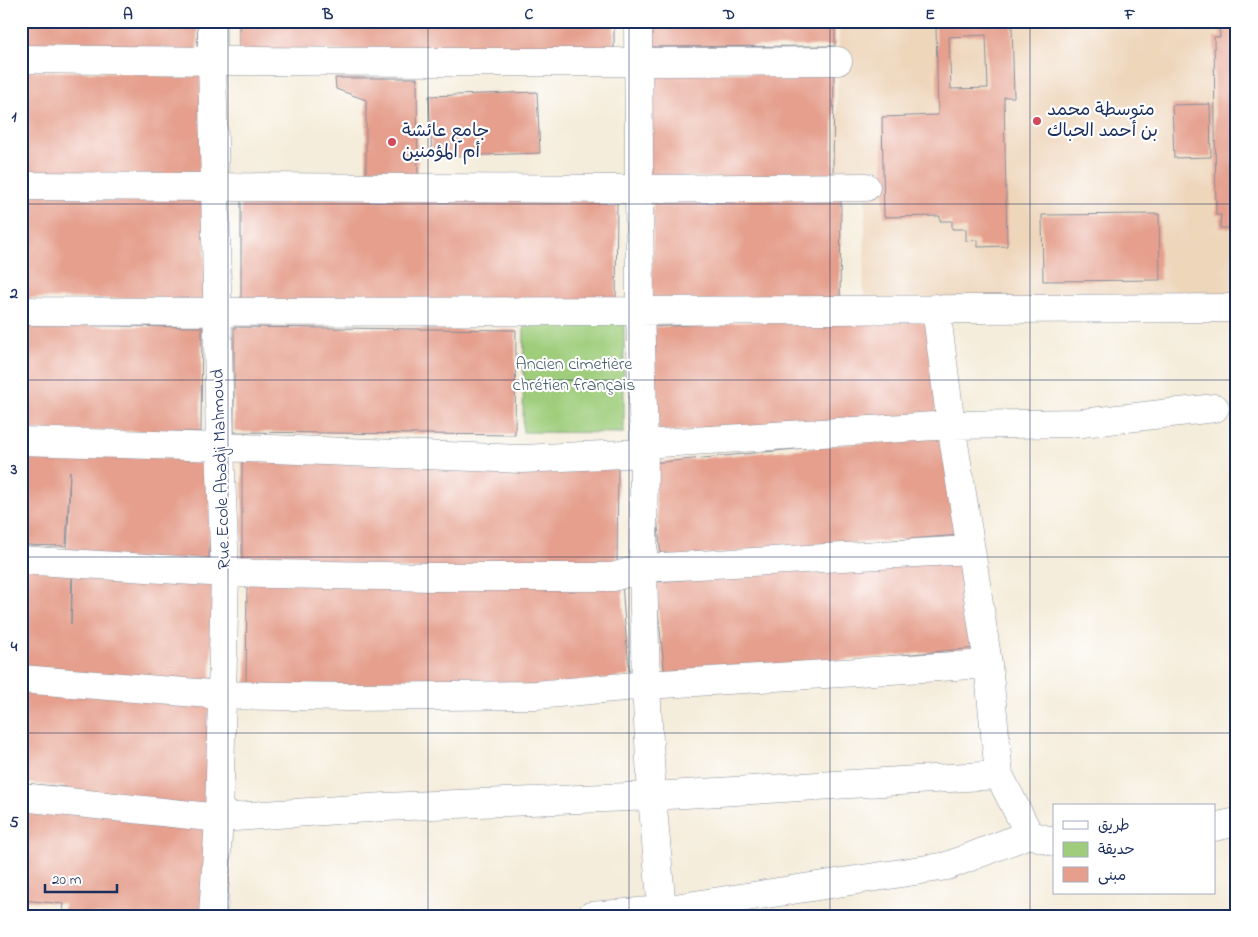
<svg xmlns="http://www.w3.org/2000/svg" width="1258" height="937" viewBox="0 0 1258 937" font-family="'Indie Flower','Playpen Sans Arabic',sans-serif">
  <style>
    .built { fill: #eed6bb }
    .green { fill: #9fcd7b; stroke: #5d7e6c }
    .building { fill: #e59f8c; fill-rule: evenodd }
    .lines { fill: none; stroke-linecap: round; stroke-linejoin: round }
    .minor-casing { stroke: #888e9c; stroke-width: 29 }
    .minor { stroke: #fff; stroke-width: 28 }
    .grid { fill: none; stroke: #1b2f5e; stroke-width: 1; stroke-opacity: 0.55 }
    .poi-dot { fill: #d1495b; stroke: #fff; stroke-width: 2 }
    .labels { text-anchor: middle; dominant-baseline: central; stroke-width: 4.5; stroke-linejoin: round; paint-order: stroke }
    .poi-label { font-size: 18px; fill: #1b2f5e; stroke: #fff; text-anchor: start }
    .park-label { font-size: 18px; fill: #435e67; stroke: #fff }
    .street-label { font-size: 18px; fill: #1b2f5e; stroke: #fff }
    .neatline { fill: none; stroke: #1b2f5e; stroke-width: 2 }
    .grid-label { font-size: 16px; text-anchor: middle; font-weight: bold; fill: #1b2f5e }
  </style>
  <rect width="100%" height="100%" fill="#fff"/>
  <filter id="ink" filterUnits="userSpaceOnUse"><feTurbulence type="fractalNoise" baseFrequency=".02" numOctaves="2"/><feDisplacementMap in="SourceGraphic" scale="10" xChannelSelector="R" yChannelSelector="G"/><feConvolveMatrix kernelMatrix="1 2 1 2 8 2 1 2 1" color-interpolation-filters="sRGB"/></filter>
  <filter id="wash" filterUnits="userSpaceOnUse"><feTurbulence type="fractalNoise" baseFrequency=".0096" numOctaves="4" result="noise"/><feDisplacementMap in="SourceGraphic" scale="20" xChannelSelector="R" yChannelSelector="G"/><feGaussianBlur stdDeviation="1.12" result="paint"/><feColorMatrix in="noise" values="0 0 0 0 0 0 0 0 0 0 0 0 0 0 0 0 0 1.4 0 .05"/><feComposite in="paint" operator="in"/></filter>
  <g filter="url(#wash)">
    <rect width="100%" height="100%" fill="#f5eddb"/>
    <path class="built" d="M839,21h398v277l-374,3 3,-119h-31z"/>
    <path class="green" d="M524,319h100v114l-101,-1z"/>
    <g id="blocks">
      <path class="building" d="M21,21h177l-1,30 -176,-3z
        M239,21h375v33l-375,-4z
        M646,21h189v25l-189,1z
        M1219,21h18v207h-17l1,-13h-5l-2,-178h6z
        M1012,23l2,74h-10l3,149 -29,1v-7l-12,1v-12h-14v-8h-12v-5l-56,1 -2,-100 56,-2 -2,-90zM986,35l2,53 -37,1 -2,-52z
        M21,71l180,2v106l-180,-2z
        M646,72l188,2 -1,106 -188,-3z
        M335,78h82l1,106h-52v-84l-30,-11z
        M537,92l3,61 -108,4 -3,-61z
        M1210,104l1,53 -37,1 -2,-53z
        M21,193l184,1v106l-184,-2z
        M241,196l376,4 -1,106 -375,-5z
        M653,197l188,2 -1,106 -188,-3z
        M1159,214l1,66 -117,1 -1,-66z
        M931,312l6,106 -281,14 -6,-105z
        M21,325l181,2 -1,105 -180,-2z
        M234,327l282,3 -1,105 -281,-3z
        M949,434l11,101 -37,3 -262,20 -9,-95z
        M21,453l190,6 -2,106 -142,-4 3,-90 -4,75 -45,-1z
        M242,462l376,4 -1,105 -375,-4z
        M967,556l9,92 -311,29 -10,-95z
        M21,564l51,2 -1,58 2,-50 141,3 -3,105 -190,-12z
        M247,582h375l3,43 5,51 -99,11h-285z
        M21,688l192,13 -8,106 -141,-12 1,-8 -44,-4z
        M21,804l191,14 -7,98h-89l-53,-5 1,-7 -43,-4z"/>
    </g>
  </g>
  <g filter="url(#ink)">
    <use href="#blocks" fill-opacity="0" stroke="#888e9c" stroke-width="1"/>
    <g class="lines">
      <defs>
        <path id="minor" d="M212,21v40l3,125 5,261 5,126 -6,245 -6,98
          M638,21l2,290 4,133 -1,124 3,117 6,111 10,114
          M21,59c273,3 545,4 817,2
          M21,186l618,3 227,-2
          M936,308l15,117 20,125 17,114 11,111 30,59 25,8
          M21,311c405,3 811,-2 1216,-3
          M21,441l199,6 302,12 122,-6
          M644,444l307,-19 131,-2 133,-15
          M21,560l204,13 209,4h179l30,-9 328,-18
          M21,679l201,16 127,2 187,-2 110,-10 342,-21
          M21,797l198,21 166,-11 267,-11 347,-21
          M1214,827l23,-5
          M591,916l71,-6 285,-44 82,-32"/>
      </defs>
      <use href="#minor" class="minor-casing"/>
      <use href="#minor" class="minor"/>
    </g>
  </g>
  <path class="grid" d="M228,21v895M428,21v895M629,21v895M830,21v895M1030,21v895M21,204h1216M21,380h1216M21,557h1216M21,733h1216"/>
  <g class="poi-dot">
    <circle cx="1037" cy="121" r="5"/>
    <circle cx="392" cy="142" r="5"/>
  </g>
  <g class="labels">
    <g class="poi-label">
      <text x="1047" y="111">متوسطة محمد<tspan x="1047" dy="21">بن أحمد الحباك</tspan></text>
      <text x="402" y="132">جامع عائشة<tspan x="402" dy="21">أم المؤمنين</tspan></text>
    </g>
    <g class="park-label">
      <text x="574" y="365">Ancien cimetière<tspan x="574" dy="21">chrétien français</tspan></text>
    </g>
    <g class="street-label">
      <text transform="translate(222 469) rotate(-92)">Rue Ecole Abadji Mahmoud</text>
    </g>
  </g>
  <rect width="1258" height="937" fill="none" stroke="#fff" stroke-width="55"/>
  <rect x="1053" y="804" width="162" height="90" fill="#ffffff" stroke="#a4acbf"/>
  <rect x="1063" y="821" width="25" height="8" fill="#ffffff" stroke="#a4acbf"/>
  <text x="1098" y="830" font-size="15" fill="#1b2f5e">طريق</text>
  <rect x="1063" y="842" width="25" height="15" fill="#9fcd7b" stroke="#a4acbf"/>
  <text x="1098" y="854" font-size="15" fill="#1b2f5e">حديقة</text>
  <rect x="1063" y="867" width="25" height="15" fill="#e59f8c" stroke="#a4acbf"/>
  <text x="1098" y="880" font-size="15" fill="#1b2f5e">مبنى</text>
  <path d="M45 884v8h72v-8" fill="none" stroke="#1b2f5e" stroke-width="2.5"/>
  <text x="52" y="884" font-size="15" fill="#1b2f5e" stroke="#ffffff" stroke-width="4" paint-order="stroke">20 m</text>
  <rect x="28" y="28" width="1202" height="882" class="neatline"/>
  <g class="grid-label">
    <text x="128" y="19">A</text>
    <text x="328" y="19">B</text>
    <text x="529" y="19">C</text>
    <text x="729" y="19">D</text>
    <text x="930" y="19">E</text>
    <text x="1130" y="19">F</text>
    <text x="14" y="121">1</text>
    <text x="14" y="298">2</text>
    <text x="14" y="474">3</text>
    <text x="14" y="651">4</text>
    <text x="14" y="827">5</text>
  </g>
</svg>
